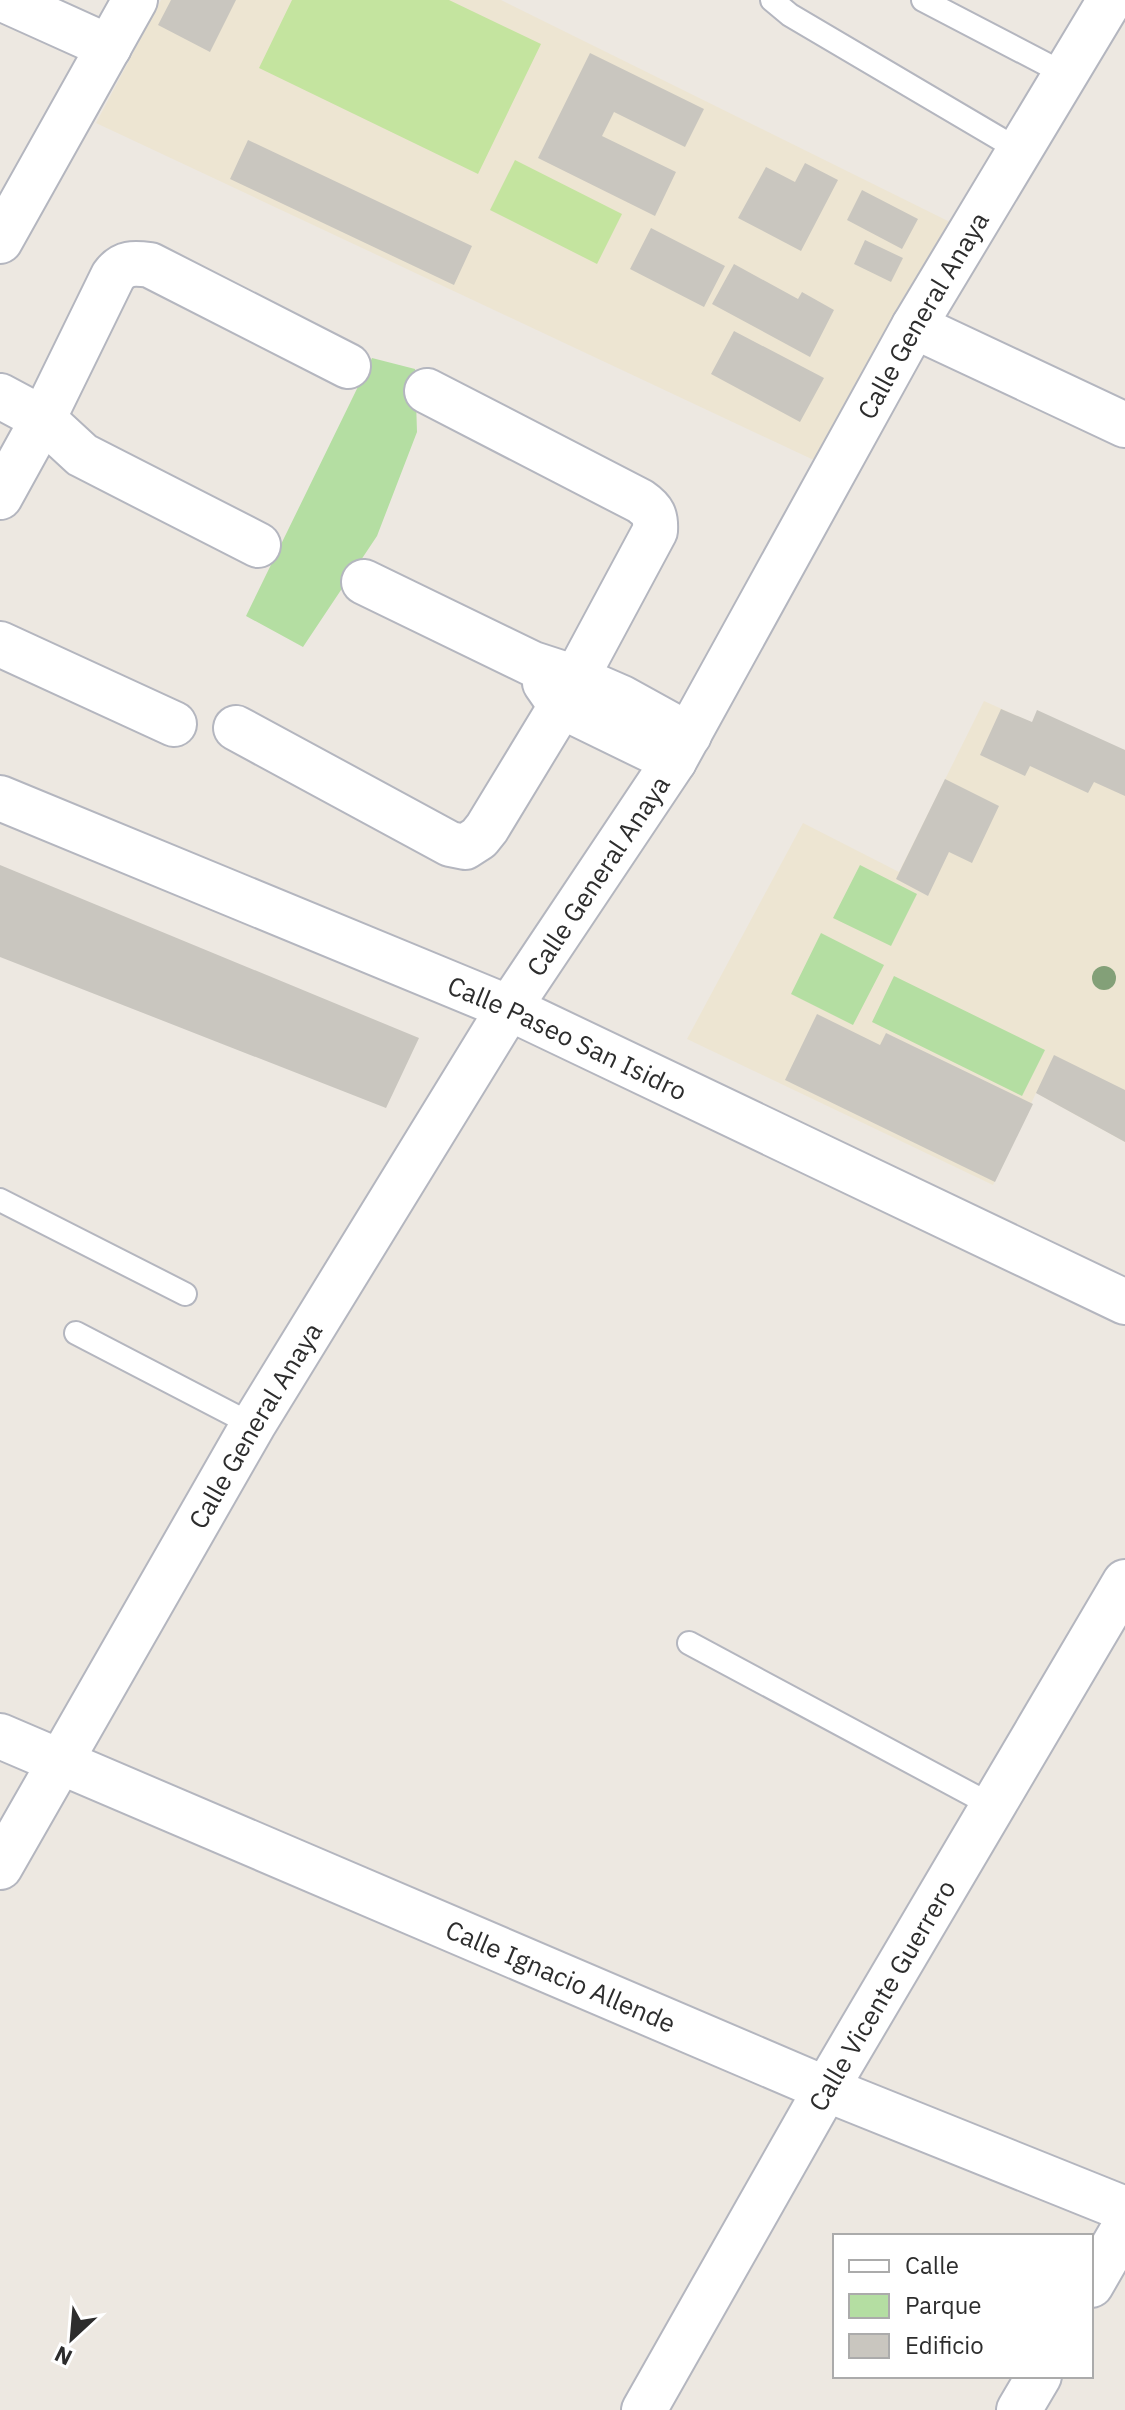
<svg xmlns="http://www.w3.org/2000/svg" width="1125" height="2410" viewBox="0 0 1125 2410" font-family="'IBM Plex Sans',sans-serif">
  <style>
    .education { fill: #ede5d2 }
    .green { fill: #b4dea2 }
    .pitch { fill: #c4e49f }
    .building { fill: #c9c6bf }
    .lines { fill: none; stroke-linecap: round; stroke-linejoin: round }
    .lane-casing { stroke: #b4b6bf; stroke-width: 26 }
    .street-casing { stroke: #b4b6bf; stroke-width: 48 }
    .secondary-casing { stroke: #b4b6bf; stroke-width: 48 }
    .lane { stroke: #fff; stroke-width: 22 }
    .street { stroke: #fff; stroke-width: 44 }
    .secondary { stroke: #fff; stroke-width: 44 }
    .tree { fill: #83a078 }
    .labels { text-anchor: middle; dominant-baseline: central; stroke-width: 6; stroke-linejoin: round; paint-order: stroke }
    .street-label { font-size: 26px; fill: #2d2d2d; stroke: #fff }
  </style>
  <rect width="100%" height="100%" fill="#ede8e1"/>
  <path class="education" d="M161,0h340l453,224 -136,238 -722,-339z
    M984,701l47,21 94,28v392l-89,-49 -43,92 -306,-146 116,-216 96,49z"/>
  <path class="green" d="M372,358l43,11 2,63 -40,104 -74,111 -57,-31z
    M860,865l57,29 -26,52 -58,-28z
    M821,933l63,32 -31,60 -62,-31z
    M894,976l151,74 -23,46 -150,-74z"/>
  <path class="pitch" d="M292,0h157l92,44 -63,130 -219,-106z
    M515,160l107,54 -25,50 -107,-54z"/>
  <path class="building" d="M171,0h65l-26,52 -52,-27z
    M590,53l114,56 -19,38 -71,-35 -12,24 74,36 -21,44 -117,-58z
    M248,140l224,106 -18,39 -224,-106z
    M805,163l33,17 -37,71 -63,-33 28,-51 29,15z
    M862,190l56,29 -16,30 -55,-29z
    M651,228l74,38 -21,41 -74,-38z
    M865,240l38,18 -12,24 -37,-18z
    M734,264l64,35 4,-7 32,18 -24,47 -98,-53z
    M734,331l90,47 -24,44 -89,-48z
    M1001,709l31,13 5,-12 88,40v46l-31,-14 -6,11 -58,-27 -5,10 -45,-21z
    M945,779l54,27 -27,57 -23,-11 -21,44 -32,-17z
    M0,865l419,173 -33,70 -386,-151z
    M817,1014l63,31 6,-12 147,71 -38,78 -210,-102z
    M1054,1055l71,35v52l-89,-49z"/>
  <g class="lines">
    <defs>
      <path id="lane" d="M772,0l18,15 229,135
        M923,0l142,74
        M0,1200l185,94
        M76,1333l177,92
        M689,1643l304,163"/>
      <g id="street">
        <path d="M5,0l104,47"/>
        <path d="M914,326l211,99"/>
        <path d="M0,396l43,23 39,36 176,90"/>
        <path d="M0,497l43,-78 70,-143c10,-14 21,-13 37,-11l198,101"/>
        <path d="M364,582l169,82 43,14 46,20 67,37"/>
        <path d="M0,644l174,80"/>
        <path d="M545,683l16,23 113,55"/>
        <path d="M236,728l214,116 15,3 14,-9 8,-10 74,-122 94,-175c1,-15 -2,-21 -15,-30l-213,-110"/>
        <path id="s1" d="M0,1736l826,353 299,120"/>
        <path id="s2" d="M0,1867l253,-442 256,-417 165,-247 240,-435 196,-326"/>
        <path d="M1091,2285l34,-59"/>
        <path id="s3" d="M644,2410l182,-321 299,-507"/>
        <path d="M1019,2410l20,-34"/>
      </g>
      <g id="secondary">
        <path d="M0,241l135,-241"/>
        <path id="s4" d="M0,798l509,210 616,294"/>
      </g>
    </defs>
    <use href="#lane" class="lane-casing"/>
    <use href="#street" class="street-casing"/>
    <use href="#secondary" class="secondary-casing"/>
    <use href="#lane" class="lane"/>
    <use href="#street" class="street"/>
    <use href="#secondary" class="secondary"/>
  </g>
  <circle class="tree" cx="1104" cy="978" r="12"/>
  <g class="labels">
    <g class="street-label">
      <text stroke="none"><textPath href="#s2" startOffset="1806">Calle General Anaya</textPath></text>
      <text stroke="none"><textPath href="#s2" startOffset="1158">Calle General Anaya</textPath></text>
      <text stroke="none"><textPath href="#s4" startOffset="616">Calle Paseo San Isidro</textPath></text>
      <text stroke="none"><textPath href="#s2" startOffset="510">Calle General Anaya</textPath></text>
      <text stroke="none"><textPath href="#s1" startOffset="610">Calle Ignacio Allende</textPath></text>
      <text stroke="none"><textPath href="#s3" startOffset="478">Calle Vicente Guerrero</textPath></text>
    </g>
  </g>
  <rect x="833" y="2234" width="260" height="144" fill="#ffffff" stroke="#ababab" stroke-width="2"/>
  <rect x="849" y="2260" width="40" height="12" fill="#ffffff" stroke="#ababab" stroke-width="2"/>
  <text x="905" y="2274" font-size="24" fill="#2d2d2d">Calle</text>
  <rect x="849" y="2294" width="40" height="24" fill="#b4dea2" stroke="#ababab" stroke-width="2"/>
  <text x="905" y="2314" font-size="24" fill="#2d2d2d">Parque</text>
  <rect x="849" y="2334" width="40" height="24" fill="#c9c6bf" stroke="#ababab" stroke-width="2"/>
  <text x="905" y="2354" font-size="24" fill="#2d2d2d">Edificio</text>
  <g transform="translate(72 2338) rotate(206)" stroke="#ffffff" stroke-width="6" paint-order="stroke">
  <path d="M0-6L14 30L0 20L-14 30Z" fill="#2d2d2d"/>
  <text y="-12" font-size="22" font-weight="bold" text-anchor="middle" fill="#2d2d2d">N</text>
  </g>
</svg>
